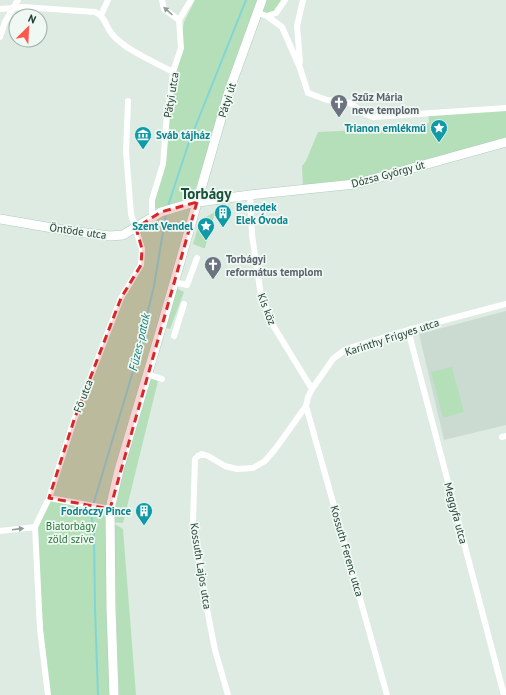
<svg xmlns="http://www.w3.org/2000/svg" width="506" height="695" viewBox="0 0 506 695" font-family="'PT Sans',sans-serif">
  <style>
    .built { fill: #ccdbd2 }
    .green { fill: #b5dfb9 }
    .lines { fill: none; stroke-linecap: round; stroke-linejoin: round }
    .stream { stroke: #81d6d5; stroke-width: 2 }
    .secondary-casing { stroke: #b0ccbd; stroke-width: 10 }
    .street { stroke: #fff; stroke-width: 6 }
    .secondary { stroke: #fff; stroke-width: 9 }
    .oneway { fill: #8e9e97 }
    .marked { fill: #d62828; fill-opacity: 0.2; stroke: #d62828; stroke-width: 3; stroke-dasharray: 8 5; stroke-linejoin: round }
    .labels { text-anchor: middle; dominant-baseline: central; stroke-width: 3.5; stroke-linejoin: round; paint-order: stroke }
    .street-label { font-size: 11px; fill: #1e3c2f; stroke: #eff8f2 }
    .worship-label { font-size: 11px; font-weight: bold; fill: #5b616d; stroke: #eff8f2; text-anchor: start }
    .culture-label { font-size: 11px; font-weight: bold; fill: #0d838f; stroke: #eff8f2; text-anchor: end }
    .park-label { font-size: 11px; fill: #257637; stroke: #eff8f2 }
    .water-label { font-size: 12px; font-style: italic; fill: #147d7d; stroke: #eff8f2 }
    .district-label { font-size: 15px; font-weight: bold; fill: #195039; stroke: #eff8f2 }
  </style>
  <rect width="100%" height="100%" fill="#deebe3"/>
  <path class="built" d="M506,311v114l-62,15 -25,-106z"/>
  <path class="green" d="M195,0h63l-67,202h6l-83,269 -8,44 5,180h-63l-13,-168 39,-107 47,-121 20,-34 -5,-37 49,-24 -33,5 32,-187z
    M262,0h23l-9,13 -9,3 -9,-3z
    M506,108v34l-151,42 -52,5 -1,-23 4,-5 12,-29 44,-2 67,-7 -1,-10z
    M215,212l-10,36h-2l-10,-4 7,-24z
    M176,288l8,4 -14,37 -9,-2z
    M452,367l12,45 -21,6 -12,-46z
    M149,378l9,3 -35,142 -14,-1 19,-84z
    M113,523l10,6 13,166h-17z"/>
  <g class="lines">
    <path class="stream" d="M168,206l20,-61 58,-145
      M98,695l-3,-87 -1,-74 -3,-22 43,-144 20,-82 12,-72"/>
    <defs>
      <path id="secondary" d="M0,219l70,12 40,5 13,-1 38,-23 30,-9 59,-8 105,-11 151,-42
        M114,695l-3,-87 -1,-99 9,-39 41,-138 69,-241 33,-91"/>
    </defs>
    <use href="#secondary" class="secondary-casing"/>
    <path class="street" d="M162,0l2,9 15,11
      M0,9l23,-2 72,5c11,5 10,14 17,22 13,16 43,28 61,38
      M258,13l9,3 15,11 18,41 8,25 19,7 23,3 15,11 8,3 133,-9
      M101,15l7,-15
      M267,16l9,-3 9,-13
      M0,37l5,-15 13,-22
      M300,62l-3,-36 6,-26
      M250,195l2,40 9,61 13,31 38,62
      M152,216v-16l11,-36 4,-50 4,-23 2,-19 8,-24 -2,-28 12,-20
      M174,282l13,3 10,-27
      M408,330l96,365
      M174,336l10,-32
      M147,374l15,5
      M306,406l81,289
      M502,437l4,-1
      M49,498l61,11
      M0,531l35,-4
      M48,695l-8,-66 -5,-102 14,-29 25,-78 47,-122 20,-33 1,-16 -11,-35 -5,-62 2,-51
      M228,695l-13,-45 -9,-46 -13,-82 2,-63 3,-3 4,-2 6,2 17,10 12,3 16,-1 12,-7 11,-13 30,-42 2,-9 4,-8 21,-30 13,-10 62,-19 98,-26"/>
    <use href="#secondary" class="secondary"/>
  </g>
  <defs><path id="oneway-solid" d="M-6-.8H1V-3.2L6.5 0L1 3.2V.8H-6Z"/></defs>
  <g class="oneway">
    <use href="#oneway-solid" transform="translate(168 11) rotate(-138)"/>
    <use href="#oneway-solid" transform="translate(18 529) rotate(-7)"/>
  </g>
  <path class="marked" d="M197,202l-87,307 -61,-11 25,-78 47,-122 20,-33 1,-16 -6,-21 25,-16z"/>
  <defs>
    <symbol id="church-pin" viewBox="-11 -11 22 30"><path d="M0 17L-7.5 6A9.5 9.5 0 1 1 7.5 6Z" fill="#6b7280" stroke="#eff8f2"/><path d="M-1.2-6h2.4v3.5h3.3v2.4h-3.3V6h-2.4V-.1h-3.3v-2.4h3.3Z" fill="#fff"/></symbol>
    <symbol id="sight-pin" viewBox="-11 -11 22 30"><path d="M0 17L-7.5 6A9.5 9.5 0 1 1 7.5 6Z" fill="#0f9aa8" stroke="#eff8f2"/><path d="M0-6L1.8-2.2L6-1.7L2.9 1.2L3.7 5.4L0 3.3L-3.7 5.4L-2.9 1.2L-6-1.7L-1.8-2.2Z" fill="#fff"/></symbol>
    <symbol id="museum-pin" viewBox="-11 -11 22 30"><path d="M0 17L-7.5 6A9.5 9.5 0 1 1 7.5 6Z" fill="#0f9aa8" stroke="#eff8f2"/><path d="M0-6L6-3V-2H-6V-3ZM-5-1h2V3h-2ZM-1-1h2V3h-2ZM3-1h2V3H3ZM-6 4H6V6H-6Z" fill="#fff"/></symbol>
    <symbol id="building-pin" viewBox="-11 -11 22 30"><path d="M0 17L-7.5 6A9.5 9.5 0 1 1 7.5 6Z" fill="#0f9aa8" stroke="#eff8f2"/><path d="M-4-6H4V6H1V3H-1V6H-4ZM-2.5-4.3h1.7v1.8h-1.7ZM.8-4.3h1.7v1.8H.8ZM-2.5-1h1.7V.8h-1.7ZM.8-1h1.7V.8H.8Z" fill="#fff"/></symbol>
  </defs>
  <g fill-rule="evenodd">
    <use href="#church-pin" x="329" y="93" width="20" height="27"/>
    <use href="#sight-pin" x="429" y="118" width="20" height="27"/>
    <use href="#museum-pin" x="133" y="125" width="20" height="27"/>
    <use href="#building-pin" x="213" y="203" width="20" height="27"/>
    <use href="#sight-pin" x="196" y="216" width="20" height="27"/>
    <use href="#church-pin" x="203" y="255" width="20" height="27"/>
    <use href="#building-pin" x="134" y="501" width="20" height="27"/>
  </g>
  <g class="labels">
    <g class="street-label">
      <text transform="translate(171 95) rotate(-81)">Pátyi utca</text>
      <text transform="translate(227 100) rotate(-73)">Pátyi út</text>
      <text transform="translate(388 174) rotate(-15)">Dózsa György út</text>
      <text transform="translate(78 231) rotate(8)">Öntöde utca</text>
      <text transform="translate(267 309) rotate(69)">Kis köz</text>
      <text transform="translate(392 337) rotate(-18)">Karinthy Frigyes utca</text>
      <text transform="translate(83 396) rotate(-69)">Fő utca</text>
      <text transform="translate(456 513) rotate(75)">Meggyfa utca</text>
      <text transform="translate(347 551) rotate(74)">Kossuth Ferenc utca</text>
      <text transform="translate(201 566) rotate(81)">Kossuth Lajos utca</text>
    </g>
    <g class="worship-label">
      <text x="352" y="97">Szűz Mária<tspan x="352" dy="13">neve templom</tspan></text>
      <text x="226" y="259">Torbágyi<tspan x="226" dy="13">református templom</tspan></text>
    </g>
    <g class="culture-label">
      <text x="426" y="128">Trianon emlékmű</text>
      <text x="156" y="135" text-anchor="start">Sváb tájház</text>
      <text x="236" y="207" text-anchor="start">Benedek<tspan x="236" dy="13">Elek Óvoda</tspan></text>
      <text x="193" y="226">Szent Vendel</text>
      <text x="131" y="511">Fodróczy Pince</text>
    </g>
    <g class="park-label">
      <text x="71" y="526">Biatorbágy<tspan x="71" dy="13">zöld szíve</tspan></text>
    </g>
    <g class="water-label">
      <text transform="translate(139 342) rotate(-77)">Füzes-patak</text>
    </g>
    <g class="district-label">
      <text x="206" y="193">Torbágy</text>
    </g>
  </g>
  <g transform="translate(28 28) rotate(24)"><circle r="19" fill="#eff8f2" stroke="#9bada4"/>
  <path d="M0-3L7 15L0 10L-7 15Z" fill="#fe5749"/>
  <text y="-6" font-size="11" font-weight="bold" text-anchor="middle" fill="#1e3c2f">N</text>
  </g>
</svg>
